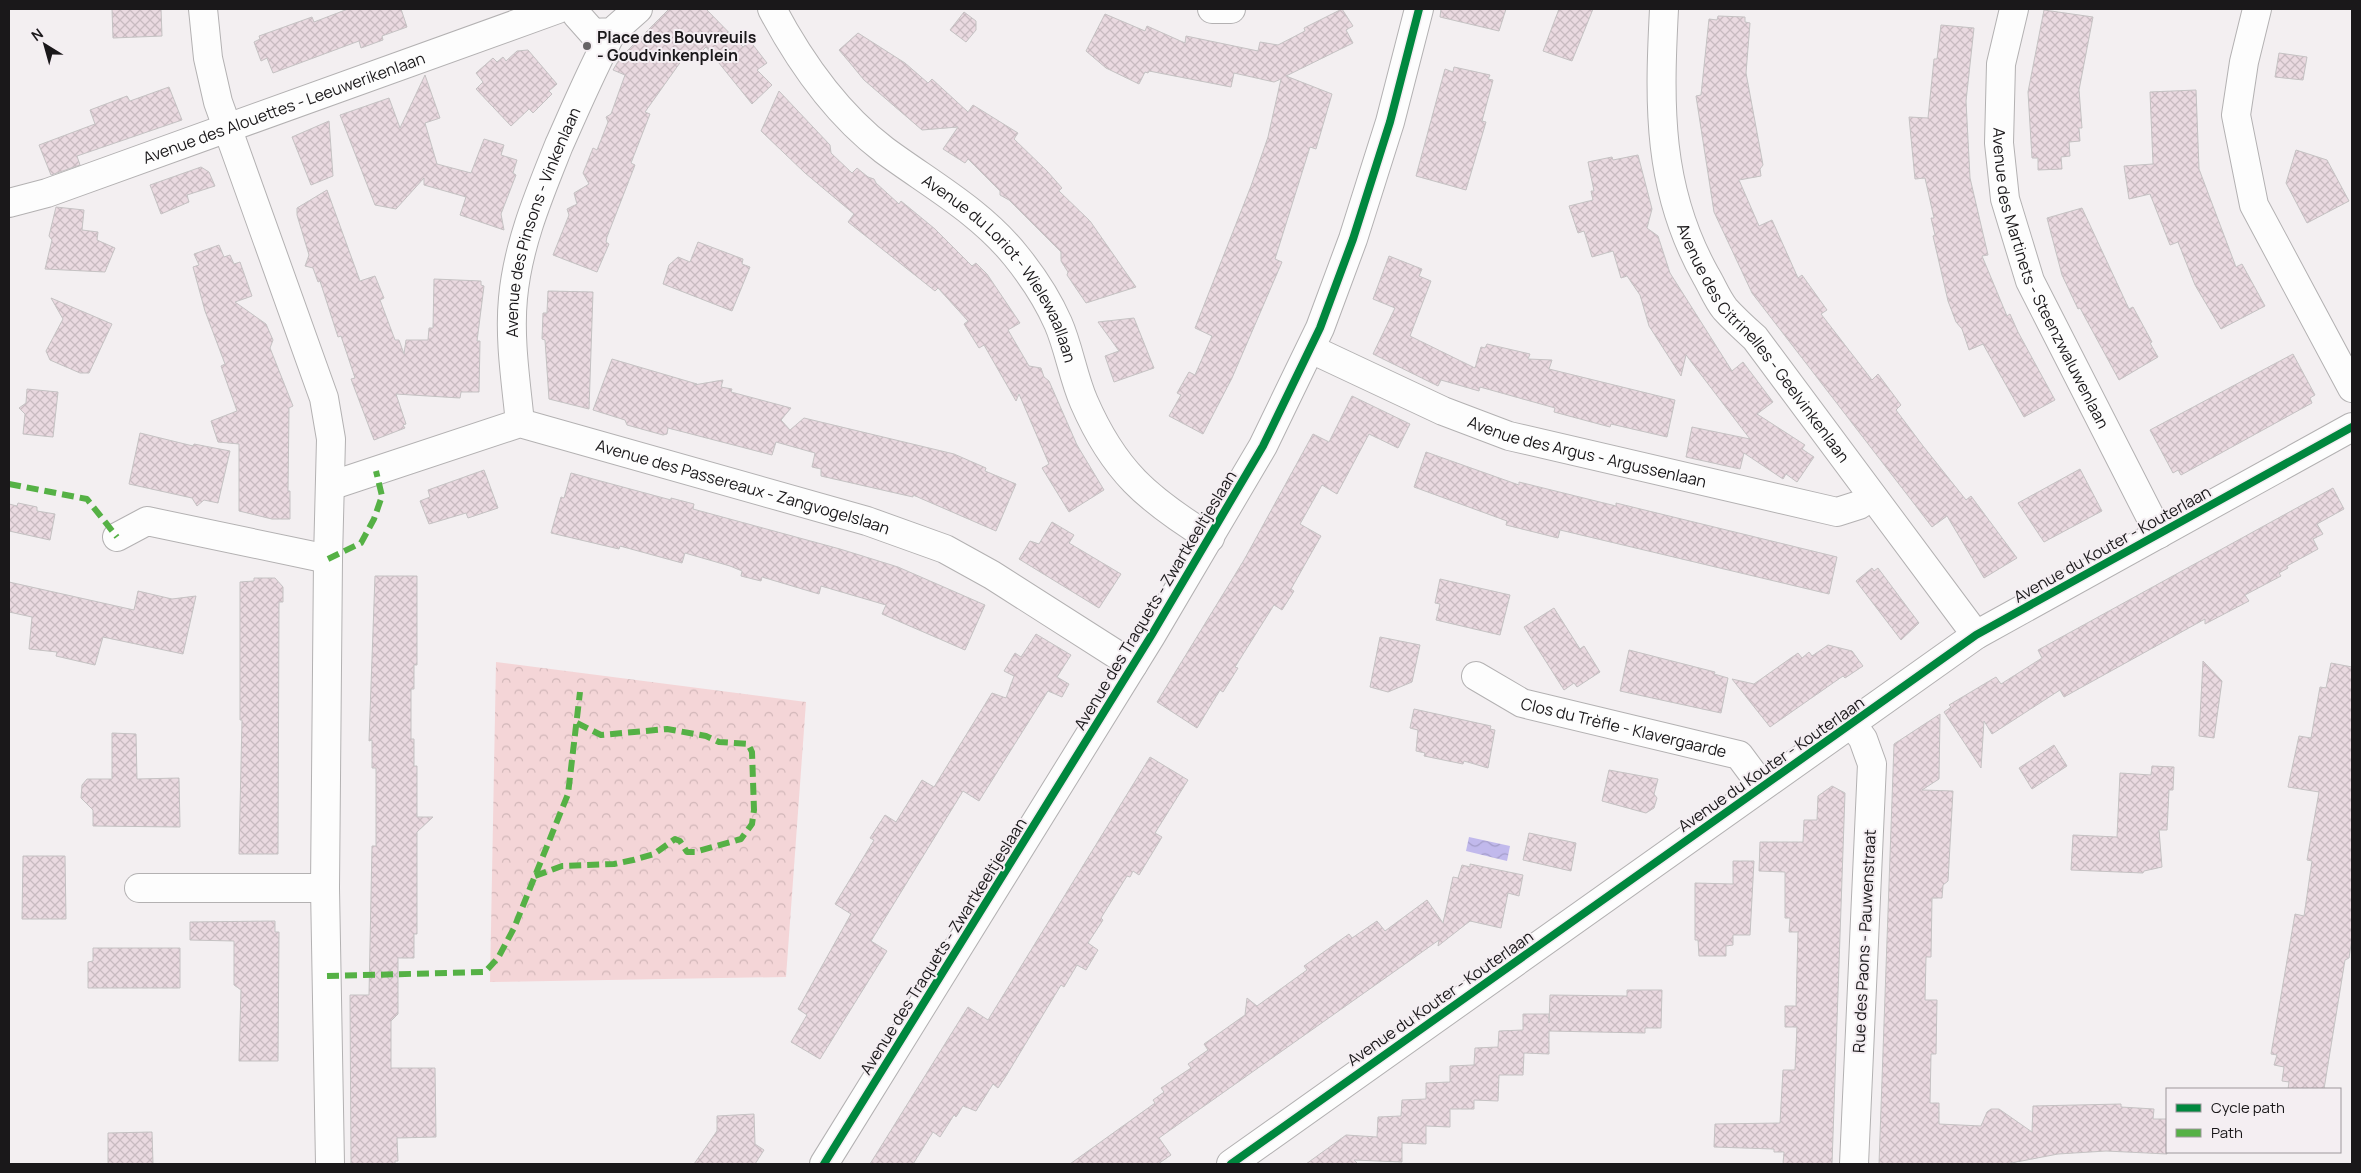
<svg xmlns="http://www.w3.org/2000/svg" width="2361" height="1173" viewBox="0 0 2361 1173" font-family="Manrope,sans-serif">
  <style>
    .park { fill: url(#park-crowns) }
    .water { fill: url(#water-waves) }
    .building { fill: url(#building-cross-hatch); stroke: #c5c2c3 }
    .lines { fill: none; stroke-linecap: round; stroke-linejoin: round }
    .minor-casing { stroke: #b3b1b2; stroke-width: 30 }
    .minor { stroke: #fdfdfd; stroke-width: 28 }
    .quiet { stroke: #55b145; stroke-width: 6; stroke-dasharray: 12 6; stroke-linecap: butt }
    .cycleway-casing { stroke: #f4eef2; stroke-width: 11 }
    .cycleway { stroke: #00873e; stroke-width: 8 }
    .poi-dot { fill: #666365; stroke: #f4eef2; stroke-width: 2 }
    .labels { text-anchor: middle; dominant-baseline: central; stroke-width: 4; stroke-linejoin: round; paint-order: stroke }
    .poi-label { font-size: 16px; font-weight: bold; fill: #1a181a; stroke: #f4eef2; text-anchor: start }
    .street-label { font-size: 16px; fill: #1a181a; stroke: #f4eef2 }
  </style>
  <defs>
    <pattern id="park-crowns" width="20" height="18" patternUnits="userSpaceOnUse" patternTransform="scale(1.25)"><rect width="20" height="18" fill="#f4d5d7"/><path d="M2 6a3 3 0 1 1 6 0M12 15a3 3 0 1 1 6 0" fill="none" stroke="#d1b6b8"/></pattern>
    <pattern id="water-waves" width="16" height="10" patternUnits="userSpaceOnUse" patternTransform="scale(1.25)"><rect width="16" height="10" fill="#c1b9ec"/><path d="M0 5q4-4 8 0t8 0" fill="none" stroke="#a59eca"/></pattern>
    <pattern id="building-cross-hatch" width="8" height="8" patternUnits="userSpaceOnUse" patternTransform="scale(1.25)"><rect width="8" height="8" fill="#ead9e0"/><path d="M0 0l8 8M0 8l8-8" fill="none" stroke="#c8bac0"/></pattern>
  </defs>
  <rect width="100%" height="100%" fill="#f3eff1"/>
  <path class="park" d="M496,662l310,40 -20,275 -296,5z"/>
  <path class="water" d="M1469,837l41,9 -3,15 -41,-10z"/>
  <path class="building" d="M112,9h49l1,27 -49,2z
    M348,9h53l6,18 -25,9 1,4 -22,8 -2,-7 -86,32 -6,-15 -6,3 -7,-19 6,-3 -1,-3 53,-19 2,5z
    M669,9h37l37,38 7,-6 17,22 -10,7 15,15 -20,19 -46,-57 -10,10 -7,-7 -44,62 5,2 -19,49 4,2 -28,72 -1,5 3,2 -12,28 -44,-17 16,-40 -2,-6 10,-5 -3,-11 15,-9 -6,-11 10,-25 4,2 11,-28 -2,-5 5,-3 14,-39 -12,-5 7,-12z
    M1342,9l11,17 -7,4 7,13 -67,33 46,18 -16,55 -6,-2 -35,112 7,3 -50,116 -29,56 -34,-18 12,-21 -4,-2 12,-21 6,3 17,-39 -17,-8 56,-142 17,-49 13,-58 -7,3 -40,-9 -3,14 -82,-16 -1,2 -3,-1 -6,12 -33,-16 -20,-17 19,-37 40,17 2,-5 38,17 1,-7 72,15 2,-9 18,3 27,-14 -1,-3z
    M1441,9h65l-7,22 -59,-14z
    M1559,9h34l-21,52 -29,-10z
    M2044,10l49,7 -14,73 3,38h-3l1,13 -11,1 1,14 -9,1 1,12 -24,1v-12h-6l-4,-66z
    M964,12l12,9v9l-10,12 -16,-12z
    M1718,16l27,1v5l5,1 -4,50 17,92 -3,4 1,7 -22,4 20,46 13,-6 26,58 4,-3 25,35 -6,4 51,66 6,-6 23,31 -5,5 27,36 43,54 5,-4 46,62 -33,20 -37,-62 -15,11 -180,-234 -38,-81 -18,-116 5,-1 8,-76 8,1z
    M1941,25l33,3 -8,73 4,77 18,77 -6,1 25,60 3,-2 8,18 37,68 -31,17 -41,-73 -14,6 -7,-21 -6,-7 -8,-21 -15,-65 2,-1 -4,-17h3l-9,-40 -10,1 -6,-62 19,1 6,-59h3z
    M858,33l47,30 23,20 4,-4 36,33 5,-7 45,28 -4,6 33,32 15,17 -3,3 31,30 46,66 -50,16 -19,-28 1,-3 -7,-11v-9l-52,-52 -9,-5v-4l-32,-32 -3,4 -22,-14 15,-22 -36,3 -58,-50 -14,-17 -11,-13z
    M528,50l29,34 -8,7 3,3 -19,19 -4,-4 -18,17 -35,-37 7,-7 -7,-9 17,-15 4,4 6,-5 3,4 11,-10z
    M2279,53l28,4 -4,23 -28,-3z
    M1454,67l36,8 -2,4 5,1 -11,41 4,1 -20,68 -50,-14 29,-107 8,3z
    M425,75l15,43 -15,5 12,41 34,9 13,-34 20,6 -3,10 16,5 -4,13 3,2 -15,39 3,16 -44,-15 6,-18 -42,-12v-7l-28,31 -21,-4 -35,-90 49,-17 11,30z
    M169,87l13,33 -105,36 3,9 -29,10 -12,-30 56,-21 -5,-14 37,-14 3,5z
    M2196,90l3,79 37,98 6,-3 23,42 -44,23 -26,-44 -17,-43 -8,3 -20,-51 -21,5 -5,-33 29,-2 -3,-72z
    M779,91l51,54 1,8 21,20 5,-5 11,9 6,2 2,4 23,21 2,-3 34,28 37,37 4,-3 11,11 33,49 -12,7 21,36 12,2 3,9 5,4 28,64 27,45 -35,22 -27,-44 7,-4 -30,-70 -3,7 -32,-56 -5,3 -15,-24 4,-3 -30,-33 -3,3 -87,-69 6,-8 -49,-41 -44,-42z
    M329,121l4,55 -22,9 -19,-48z
    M2296,150l31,10 22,41 -42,22 -21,-40z
    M1638,155l14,54 -5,19 11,8 12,37 62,98 11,-9 30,40 -16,12 48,31 -3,4 12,8 -17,25 -11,-8 -3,5 -39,-26 -4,16 -54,-12 6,-30 58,12 -64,-84 -5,21 -32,-50 -9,-31 -13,-19 -6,2 -8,-27 -21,6 -8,-26 -6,2 -9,-27 24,-6 -2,-9h3l-6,-29 24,-5 1,3z
    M201,167l8,5 6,14 -28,9 2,7 -28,12 -11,-29z
    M327,190l33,91 15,-5 9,22 -4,2 15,40h4l5,14 2,-14h22l1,-12h4l1,-49 47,2v4l3,1 -7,55h3l-1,51h-18l-1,6 -64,-4 10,30 -3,1 2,3 -31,12 -23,-61 4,-1 -14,-42 -3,1 -18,-56 -2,1 -5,-14 -8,-2 4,-11 -12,-40v-7z
    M56,207l28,3 -2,20 16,2 -1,8 18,8 -10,24 -60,-3 7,-29 -3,-4z
    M2082,208l47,101 4,-2 19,35 -2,1 8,14 -39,23 -39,-72 -2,1 -16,-34 -15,-57z
    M698,242l45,17 -1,5 8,3 -18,44 -69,-27 6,-19 9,-8 12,5z
    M219,245l5,12 6,-2 4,9 6,-2 12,34 -17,6 31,22 7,16 -3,8 23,58 -4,2 -1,83h2v28h-18l-33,-8v-67l-21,-2 -7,-21 26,-10 -16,-45 4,-2 -20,-53 -12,-44 6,-2 -5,-11z
    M1389,256l33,13 -3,7 12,5 -21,55 65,32 6,-21 4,1 2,-4 43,10 -2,5 24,1 -3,9 126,31 -8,37 -56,-13 -1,3 -56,-15 1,-4 -75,-21 -1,4 -38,-11 -3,6 -65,-32 22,-46 -22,-9z
    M548,291l45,1 -4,117 -40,-10 -4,-59 -3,-1 1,-26h4z
    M51,298l61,26 -23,49h-9l-30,-13 -4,-9 17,-32z
    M1134,318l20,50 -40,14 -9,-26 14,-5 -21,-29z
    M2293,354l22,41 -5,3 2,5 -131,72 -3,-5 -5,3 -23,-43z
    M612,359l85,25 -3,1 29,-5 -2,7 11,2 -1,3 60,16 -10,12 9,10 14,-12 150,36 32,14 -1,3 31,13 -20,47 -83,-36v2l-92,-21v-7l-9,-2 3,-14 -39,-11 -4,13 -104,-27 -1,6 -4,1 -36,-10 -2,-5 -32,-10z
    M27,389l31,3 -5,45 -30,-3 2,-20 -6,-6 7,-5z
    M1352,396l58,28 -12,24 -29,-14 -32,60 -15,-9 -22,39 21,12 -30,53 3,2 -12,19 -8,-5 -39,62 3,1 -15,24 -3,-2 -23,38 -40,-26 87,-142 69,-126 16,8z
    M140,433l53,13 1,-2 36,7 -12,52 -14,-3 -7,6 -5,-8 -63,-14z
    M1426,452l93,33v-3l97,24v-3l221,54 -8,37 -269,-64 -2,8 -52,-13 1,-4 -93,-34z
    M2080,469l22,42 -58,31 -26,-39z
    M484,470l14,38 -30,10 -2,-5 -37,11 -9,-23 10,-4 -2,-7z
    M571,473l100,27v-2l23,6 -1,5 147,40 58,18 87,38 -20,45 -83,-36 4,-9 -65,-19 -2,8 -57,-17 -1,4 -20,-5 1,-5 -12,-5 -45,-13 -3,10 -62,-17 -1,3 -68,-16 10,-36 3,1z
    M2333,488l11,21 -27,15 6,10 -10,5 5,10 -31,17 1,2 -9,5 2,3 -36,19 4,6 -44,23v-5l-141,78 -4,-7 -68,44 -8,-13 -3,47 -37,-56 7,-5 -2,-2 47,-28 5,7 41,-26 -4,-8z
    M18,503l19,4v4l18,3 -5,26 -41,-9v-27l8,2z
    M1052,522l22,13 -5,8 52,31 -22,34 -80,-49 11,-18 9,3z
    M1872,568l2,3 4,-3 41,55 -18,17 -45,-59z
    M375,576h42v89h-3v24h-3v50h3v27h3v51h16l-16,15v102h-3v24h-16v56l-7,7v47h44l1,69 -39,1 1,23h-3v3h-44l-1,-169h19l3,-149h4v-78h-4v-28l-3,1z
    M254,578h21l8,9v15h-4l-1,252h-39l3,-134h-2v-138l14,-1z
    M1440,579l70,16 -10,40 -64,-15 4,-16 -5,-1z
    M9,582l125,28 4,-19 34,8 24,-3 -13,58 -80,-17 -8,28 -39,-9 1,-4 -28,-3 3,-32 -23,-5z
    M1554,608l26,41 4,-3 16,26 -23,15 -3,-4 -10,7 -40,-63z
    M1036,634l35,21 -14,22 12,7 -7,13 -14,-6 -69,110 -16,-10 -92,150 16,10 -67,108 -29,-17 16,-27 -9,-6 53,-95 -16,-10 39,-64 -4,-2 15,-23 11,7 26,-42 12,7 58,-94 14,5 8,-22 -10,-5 11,-18 6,4z
    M1380,637l40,8 -8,37 -24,10 -18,-5z
    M1828,645l24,6 11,15 -18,12 -2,-2 -73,51 -38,-48 22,5 44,-31 4,5 7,-6 3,4z
    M1629,650l86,22 -1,2 14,4 -7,35 -101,-22z
    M2203,661l19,20 -8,57 -15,-2z
    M2331,663l21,4v271l-3,20 -4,2 -21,129h-36l1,-7 -7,-1 2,-14 -10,-2 3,-10 -6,-1 24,-140 9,2 8,-55 -5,-1 12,-68 -31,-5 11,-51 12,2 9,-51 6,1z
    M1414,709l77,17 -1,3 5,1 -7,38 -24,-7 -1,3 -39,-8 1,-3 -9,-2 2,-21 -8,-2z
    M1940,714l-1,65 -17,11 31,1 -5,90 -5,4 -1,13h-10l-1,59h-5l-1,43h12l-1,54h-5l-1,49h9v21l42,2 6,-14 4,-3h8l33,23 1,-26 88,-2v3l33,2 -1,10h14v35l-61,-3 -48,3 -52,10h-127l15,-420z
    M112,733l24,1 1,45 42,-1 1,49 -87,-1v-16l-12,-12 1,-13 5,-6h25z
    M2054,745l13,21 -35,23 -13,-21z
    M1150,757l38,23 -33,53 7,4 -23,38 -6,-4 -3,6 -3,-1 -26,42 2,2 -15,23 10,7 -12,20 -9,-5 -13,22 -3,-2 -55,91 -8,12 -5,-4 -17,27 -13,-5 -7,11 -2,-2 -14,22 -7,-5 -20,32h-43l98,-157 20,13z
    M2152,766l22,1 -1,23h-4l-2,40h-8l3,37 -18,4 -1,2 -72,-3 2,-35 44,2 3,-64 31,2z
    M1609,770l49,9 -4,15 3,4 -3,10 -8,5 -44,-12z
    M1832,786l13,7 -13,371h-49l1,-12h-10v-3l-60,-2 1,-23 65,-1 3,-53h12l2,-43h-12v-21h11l2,-74h-9l1,-14h-5v-46l-26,-1 1,-29h43l1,-22h13l1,-24z
    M1529,833l47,10 -5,28 -48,-11z
    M23,856h42l1,63h-44z
    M1733,861h21l-4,74h-17v10l-7,1v10h-27l-1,-16h-3v-57l38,1z
    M1470,864l53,11 -4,21 -11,-3 -7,35 -31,-7 -32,25 1,-6 -280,198 12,17 -13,9h-88l85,-61 -2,-3 11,-8 -3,-4 30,-20 -3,-4 20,-14 -4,-6 41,-29 2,-17 10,8 50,-36 -3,-4 45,-32 3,4 25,-17 8,10 42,-31 16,23 10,-46 5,1 4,-13 8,2z
    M275,921v11h4l-1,129h-39l2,-71 -7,-5v-44l-44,-1v-18z
    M93,948h87v40h-92v-26l5,-1z
    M1627,990h35l-1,38h-16v5l-96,-2v23l-25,-1 -1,22h-24l-1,26 -24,-1v9h-24v18l-24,-1v18l-24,-1v19l-48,-2 4,4h-52l40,-29 31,2 1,-20 23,-1 1,-16 24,-1v-16l24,-1v-16l24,-1 1,-17 23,-1 1,-16 24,-1v-16h26v9l1,-28 77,1z
    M754,1114l1,30 9,6 -9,14h-61l23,-33v-15z
    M152,1132l1,32h-45v-31z"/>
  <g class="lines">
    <defs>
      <g id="minor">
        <path d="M203,9l5,49 10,44 106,296 7,41 -3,120 -3,329 5,276"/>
        <path d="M575,9l2,6 16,18 19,-1 26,-23"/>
        <path id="s1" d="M772,9c27,51 65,105 112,141 46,34 96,61 132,106 17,21 31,42 42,67 11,25 15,54 26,79 30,69 63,97 126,136"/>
        <path d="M1212,9h19"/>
        <path id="s2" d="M1664,9c-5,96 -7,180 42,267 6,10 11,23 19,33 9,10 20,20 30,29l221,297"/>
        <path id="s3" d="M2014,9l-13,55 -2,79 6,56 25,82 129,253"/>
        <path d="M2257,9l-13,53 -8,53 18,90 98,183"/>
        <path id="s4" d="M9,203l38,-10 511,-184"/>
        <path id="s5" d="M1311,349l132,62 66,25 328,76 22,-7 13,-9"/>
        <path id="s6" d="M520,423c-4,-41 -11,-84 -7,-125 5,-54 26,-103 46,-153 17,-38 33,-76 53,-113"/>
        <path id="s7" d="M330,486l190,-63 347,98 78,28 47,26 141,90"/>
        <path d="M117,537l30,-16 181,38"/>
        <path id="s8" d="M1476,676l46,27 217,52 23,31"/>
        <path d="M1852,724l11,15 9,25 -18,400"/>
        <path d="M139,888h186"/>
        <path d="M824,1164l327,-528 112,-190 57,-118 33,-89 37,-117 29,-113"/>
        <path d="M1231,1164l745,-529 376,-208"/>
      </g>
    </defs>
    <use href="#minor" class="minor-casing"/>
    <use href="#minor" class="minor"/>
    <path class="quiet" d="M9,484l78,15 30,38
      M328,559l33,-16 13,-24 8,-23 -6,-25
      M535,876l27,-10 52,-2 19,-4 21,-6 21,-15 5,2 7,11h8l46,-13 11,-15 2,-14 -2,-58 -4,-8 -29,-2 -13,-6 -39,-7 -66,6 -24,-12
      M327,976l158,-4 13,-14 16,-30 54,-134 12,-102"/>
    <defs>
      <path id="cycleway" d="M824,1164l327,-528 112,-190 57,-118 33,-89 37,-117 29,-113
        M1231,1164l745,-529 376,-208"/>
    </defs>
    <use href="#cycleway" class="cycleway-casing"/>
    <use href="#cycleway" class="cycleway"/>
  </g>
  <circle class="poi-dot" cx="587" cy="46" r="5"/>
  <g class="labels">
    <g class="poi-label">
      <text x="597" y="37">Place des Bouvreuils<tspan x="597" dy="18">- Goudvinkenplein</tspan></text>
    </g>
    <g class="street-label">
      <text stroke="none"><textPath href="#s4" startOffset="291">Avenue des Alouettes - Leeuwerikenlaan</textPath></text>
      <text stroke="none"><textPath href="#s6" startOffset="206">Avenue des Pinsons - Vinkenlaan</textPath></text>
      <text stroke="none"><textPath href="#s1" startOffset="351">Avenue du Loriot - Wielewaallaan</textPath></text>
      <text stroke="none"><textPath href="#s3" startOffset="281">Avenue des Martinets - Steenzwaluwenlaan</textPath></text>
      <text stroke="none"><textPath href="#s2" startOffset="362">Avenue des Citrinelles - Geelvinkenlaan</textPath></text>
      <text stroke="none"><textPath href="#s5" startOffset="296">Avenue des Argus - Argussenlaan</textPath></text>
      <text stroke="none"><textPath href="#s7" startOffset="432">Avenue des Passereaux - Zangvogelslaan</textPath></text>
      <text transform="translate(2112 544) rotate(-29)">Avenue du Kouter - Kouterlaan</text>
      <text transform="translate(1155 600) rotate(-59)">Avenue des Traquets - Zwartkeeltjeslaan</text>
      <text stroke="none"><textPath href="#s8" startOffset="158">Clos du Trèfle - Klavergaarde</textPath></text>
      <text transform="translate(1771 764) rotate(-35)">Avenue du Kouter - Kouterlaan</text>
      <text transform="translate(1864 941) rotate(-87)">Rue des Paons - Pauwenstraat</text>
      <text transform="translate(943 946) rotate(-58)">Avenue des Traquets - Zwartkeeltjeslaan</text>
      <text transform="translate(1440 998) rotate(-35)">Avenue du Kouter - Kouterlaan</text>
    </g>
  </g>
  <rect width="2361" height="1173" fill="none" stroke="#1a181a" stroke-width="20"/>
  <rect x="2166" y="1088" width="175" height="65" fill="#f4eef2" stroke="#9d989c"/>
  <rect x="2176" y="1104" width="25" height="8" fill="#00873e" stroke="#9d989c"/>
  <text x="2211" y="1113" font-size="15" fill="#1a181a">Cycle path</text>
  <rect x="2176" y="1129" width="25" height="8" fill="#55b145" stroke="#9d989c"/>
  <text x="2211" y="1138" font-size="15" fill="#1a181a">Path</text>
  <g transform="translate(45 45) rotate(323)" stroke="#f4eef2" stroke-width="4" paint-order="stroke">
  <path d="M0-4L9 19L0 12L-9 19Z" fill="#1a181a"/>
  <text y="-8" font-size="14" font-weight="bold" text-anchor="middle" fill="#1a181a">N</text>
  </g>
</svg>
